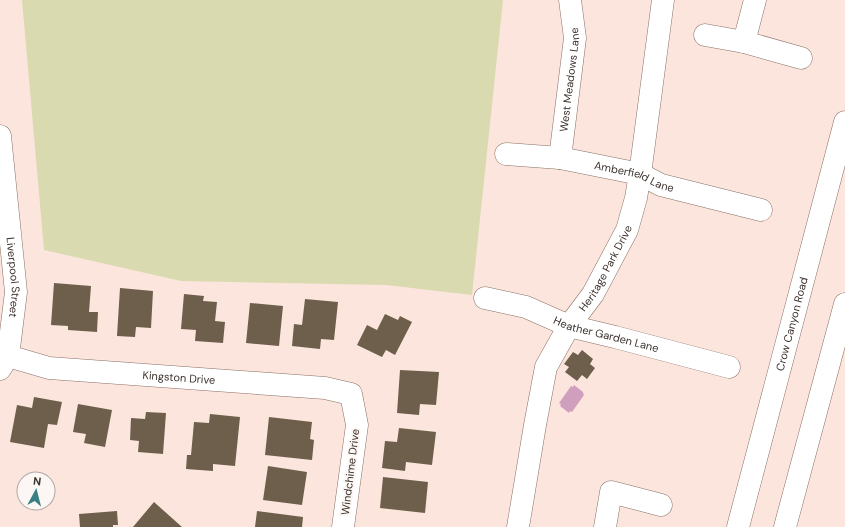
<svg xmlns="http://www.w3.org/2000/svg" width="845" height="527" viewBox="0 0 845 527" font-family="'DM Sans',sans-serif">
  <style>
    .green { fill: #dadab0 }
    .water { fill: #d19fbe }
    .building { fill: #6d5f4b }
    .lines { fill: none; stroke-linecap: round; stroke-linejoin: round }
    .minor-casing { stroke: #897166; stroke-width: 23 }
    .major-casing { stroke: #897166; stroke-width: 23 }
    .minor { stroke: #fff; stroke-width: 22 }
    .major { stroke: #fff; stroke-width: 22 }
    .labels { text-anchor: middle; dominant-baseline: central; stroke-width: 4; stroke-linejoin: round; paint-order: stroke }
    .street-label { font-size: 11px; fill: #3c322d; stroke: #fcf7f4 }
  </style>
  <rect width="100%" height="100%" fill="#fce5dc"/>
  <path class="green" d="M22,0h481l-31,295 -86,-10 -205,-4 -137,-31z"/>
  <path class="water" d="M574,385l9,7v1l1,2 -12,17 -2,-1 -1,2 -9,-7 1,-2 -2,-1 12,-17 2,1z"/>
  <path class="building" d="M54,283l37,3 -2,26h9l-1,20 -29,-2v-4l-17,-1z
    M120,288l33,3 -2,37 -15,-1 -1,10 -18,-1z
    M184,294l20,2 -1,5 14,1 -2,19 10,1 -2,21 -28,-2 1,-11 -15,-1z
    M305,299l33,3 -4,38 -13,-1 -1,10 -28,-3 2,-22 8,1z
    M250,303l33,3 -4,40 -33,-3z
    M385,314l13,6 2,-4 12,6 -17,33 -9,-5 -4,7 -25,-12 10,-20 10,5z
    M582,350l11,9 -3,5 5,4 -8,11 -5,-4 -5,6 -12,-9 4,-5 -5,-3 9,-12 5,3z
    M400,370l39,2 -3,33 -16,-1 -1,11 -22,-2z
    M34,397l28,5 -5,23 -9,-1 -4,24 -34,-6 7,-37 15,3z
    M78,404l34,6 -7,37 -21,-4 2,-9 -13,-2z
    M146,412l20,1 -3,41 -25,-2 1,-11 -9,-1 1,-22 14,1z
    M210,414l30,3 -5,49 -22,-2v7l-27,-2 1,-14h4l3,-33 15,1z
    M269,417l43,5 -2,17 4,1 -2,20 -47,-5z
    M399,428l37,4 -4,33 -26,-3 -1,9 -23,-3 3,-27 12,1z
    M268,466l39,6 -5,33 -39,-5z
    M383,477l45,5 -3,31 -45,-5z
    M154,502l28,25h-49z
    M117,511l1,14h-5v2h-33l-1,-13z
    M257,511l46,6 -1,10h-47z"/>
  <g class="lines">
    <defs>
      <g id="minor">
        <path d="M705,35l39,7 57,16"/>
        <path d="M744,42l11,-42"/>
        <path id="s1" d="M0,136l16,156 -8,64 -8,13"/>
        <path id="s2" d="M506,154l54,4 80,16 21,11 100,25"/>
        <path id="s3" d="M560,158l15,-120 -5,-38"/>
        <path id="s4" d="M485,298l41,9 43,19 46,11 114,30"/>
        <path id="s5" d="M8,356l41,12 276,20 26,6 6,31 -14,102"/>
        <path id="s6" d="M518,527l17,-102 11,-58 23,-41 24,-32 34,-64 9,-32 4,-24 23,-174"/>
        <path d="M605,527l6,-35 50,13"/>
      </g>
      <g id="major">
        <path id="s7" d="M738,527l107,-405"/>
        <path d="M785,527l60,-223"/>
      </g>
    </defs>
    <use href="#minor" class="minor-casing"/>
    <use href="#major" class="major-casing"/>
    <use href="#minor" class="minor"/>
    <use href="#major" class="major"/>
  </g>
  <g class="labels">
    <g class="street-label">
      <text stroke="none"><textPath href="#s3" startOffset="79">West Meadows Lane</textPath></text>
      <text stroke="none"><textPath href="#s2" startOffset="131">Amberfield Lane</textPath></text>
      <text stroke="none"><textPath href="#s6" startOffset="278">Heritage Park Drive</textPath></text>
      <text stroke="none"><textPath href="#s1" startOffset="142">Liverpool Street</textPath></text>
      <text stroke="none"><textPath href="#s7" startOffset="210">Crow Canyon Road</textPath></text>
      <text stroke="none"><textPath href="#s4" startOffset="127">Heather Garden Lane</textPath></text>
      <text stroke="none"><textPath href="#s5" startOffset="173">Kingston Drive</textPath></text>
      <text transform="translate(350 472) rotate(-83)">Windchime Drive</text>
    </g>
  </g>
  <g transform="translate(36 491) rotate(7)"><circle r="19" fill="#fcf7f4" stroke="#afa8a4"/>
  <path d="M0-3L7 15L0 10L-7 15Z" fill="#378084"/>
  <text y="-6" font-size="11" font-weight="bold" text-anchor="middle" fill="#3c322d">N</text>
  </g>
</svg>
